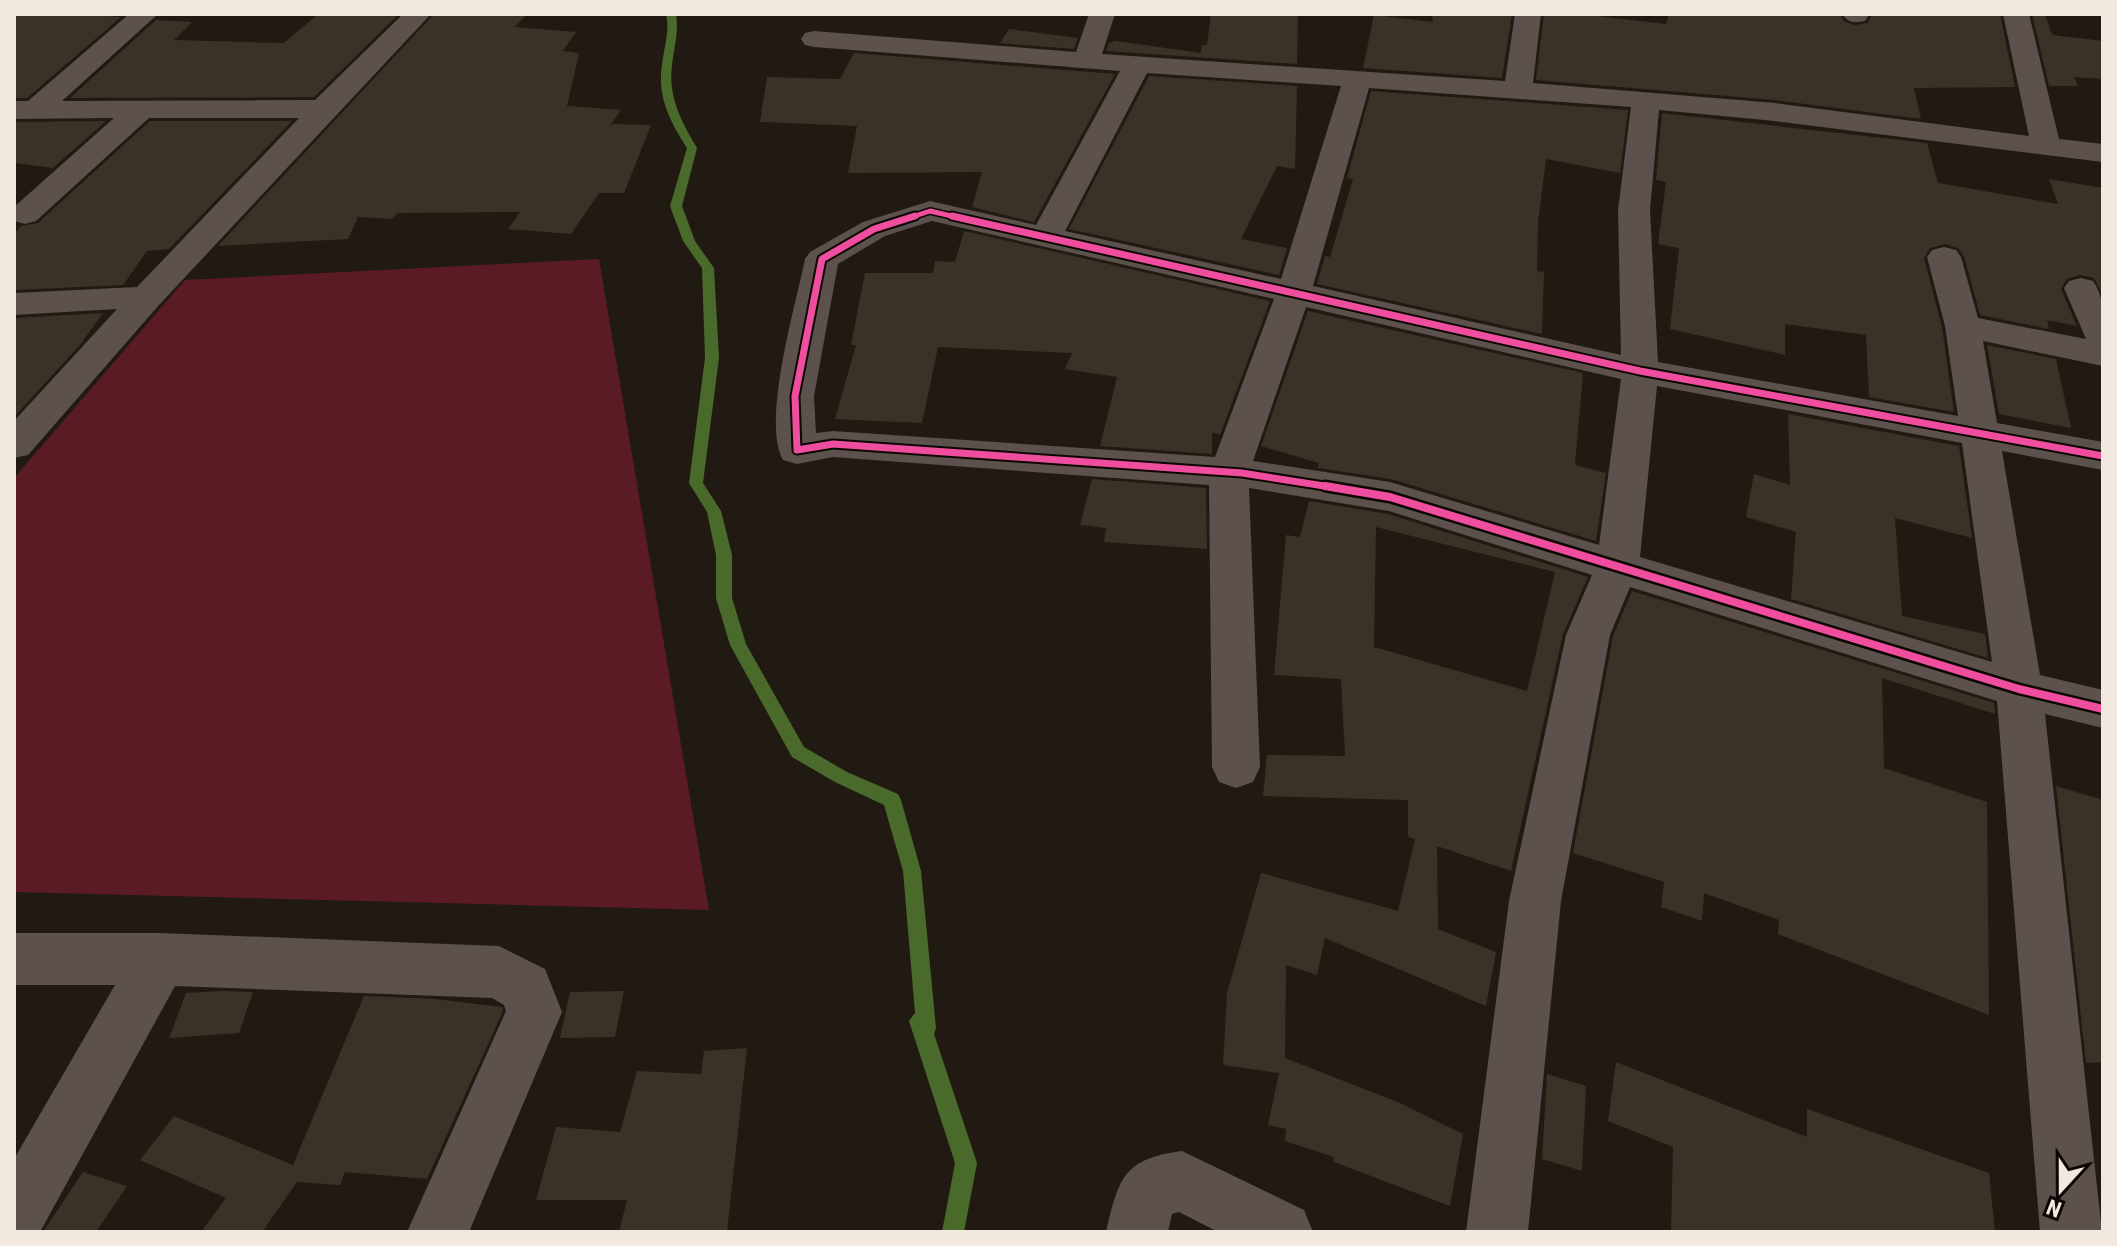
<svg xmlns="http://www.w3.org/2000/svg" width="2117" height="1246" viewBox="0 0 2117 1246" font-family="'Roboto Condensed',sans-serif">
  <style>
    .green { fill: #5a1b24 }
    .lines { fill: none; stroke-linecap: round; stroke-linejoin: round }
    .stream { fill: #4a6a2b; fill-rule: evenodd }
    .building { fill: #383326; fill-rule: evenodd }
    .street { fill: #5c514c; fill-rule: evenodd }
    .cycleway-far2-casing { stroke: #0c0703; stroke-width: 8 }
    .cycleway-far1-casing { stroke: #0c0703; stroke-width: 11 }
    .cycleway-casing { stroke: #0c0703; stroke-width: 13 }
    .cycleway-far2 { stroke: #ef4d9e; stroke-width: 5 }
    .cycleway-far1 { stroke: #ef4d9e; stroke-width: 7 }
    .cycleway { stroke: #ef4d9e; stroke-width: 8 }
  </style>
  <rect width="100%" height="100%" fill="#211a12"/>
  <path class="green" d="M599,259l110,651 -695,-18v-414l171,-198z"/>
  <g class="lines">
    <path class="stream" d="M666,14h10c3,17 -2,34 -4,51 -4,32 9,56 25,83l-15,58 13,35 19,27 5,90 -16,125 18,28 11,44v43l14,46 58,103 43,25 51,22 3,6 20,71 15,157 -2,6 43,129 -13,69h-22l13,-69 -46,-142 6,-8 -12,-142 -19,-66 -49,-23 -43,-25 -62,-112 -14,-47v-43l-9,-43 -18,-29 16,-125 -3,-90 -19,-27 -13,-35 17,-58c-17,-27 -30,-51 -25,-83 2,-18 8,-34 4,-51z"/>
  </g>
  <path class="building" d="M14,14h60l47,3 -94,81h-13z
    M318,14h81l-85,83 -244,1 86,-78 36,2 -18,18 110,3z
    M434,14h93l-12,13 61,5 -13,19 16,2 -12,53 54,4 -10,14 40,1 -27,68h-25l-28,41 -63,-5 12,-17 -123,1 -5,6 -34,-2 -10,22 -130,7z
    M1211,14h87l-1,50 -191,-13 3,-8 7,-2 85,12 1,-8h5z
    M1432,14h80l-10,64 -139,-10 11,-53 59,7z
    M1544,14h35l87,10 3,-10h170l6,8 10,3 13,-2 4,-9h128l15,73 -101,1 7,31 -146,-19 -239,-20z
    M2032,14h13l7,21 51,6v38l-29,-2 4,9h-29z
    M1009,29l69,9 -4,11 -74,-6z
    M854,53l261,21 -81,148 -62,-15 10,-35 -134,1 9,-47 -97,-4 7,-45 73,2z
    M1149,76l148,10 -2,83 -18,-3 -36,73 46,9 -8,27 -210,-46z
    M1371,91l257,19 -8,63 -74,-14 -8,64 -1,48 7,1 -2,62 -225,-50 8,-28 5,1 23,-78 -6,-1z
    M1662,113l265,30 11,40 120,21 -9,-25 54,9v108l-9,-18 -14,-3 -13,4 -6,10 16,37 -30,-6 2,9 -69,-14 -16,-59 -6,-8 -13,-4 -15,4 -6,10 18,69 12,85 -85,-15 -3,-62 -81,-11v31l-115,-26 9,-81 -21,-4 8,-62 -10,-2z
    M106,121l-53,47 -39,-5v-41z
    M150,121h142l-123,128 -22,2 -24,34 -109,5v-56l7,-8 17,-3z
    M964,231l306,70 -50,134 -8,-3v22l-112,-8 17,-69 -52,-8 7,-16 -134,-6 -16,76 -87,-4 21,-74h-5l14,-72h68l2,-12 20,1z
    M1308,311l275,62 -8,92 31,8 -10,68 -205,-62 -73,-11 1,-5 -58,-17z
    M103,313l-23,32 -66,72v-99z
    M1987,345l69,14 15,69 -72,-14z
    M1788,414l171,32 13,92 -77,-20 7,98 83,18 3,24 -197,-59 5,-67 -50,-15 8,-43 36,11z
    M1092,479l114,9 1,61 -103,-7 2,-14 -26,-3z
    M1309,501l79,13 200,63 -25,57 -52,237 -74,-25 1,83 58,23 -10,54 -161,-68 -8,37 -31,-10 -1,93 115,45 63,31 -13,72 -116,-44v-5l-49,-16 1,-12 -18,-4 11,-52 -56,-8 4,-72 34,-120 137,38 17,-72 -7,-2v-37l-145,-4 4,-41 78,1 -4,-77 -67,-4 12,-140 14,2zM1376,527l179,45 -28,119 -153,-44z
    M1632,591l362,112 1,11 -113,-36 2,90 103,34 2,213 -211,-81 1,-14 -75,-27 -2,28 -41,-14 3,-25 -91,-29 40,-217z
    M2056,786l47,14v262l-17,1z
    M221,991l32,1 -14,41 -70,5 17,-45z
    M624,991l-9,46 -55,1 10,-46z
    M364,996l71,3 67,8 1,4 -76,168 -82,-7 -5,13 -43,-3 -35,50h-61l25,-34 -86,-38 34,-44 119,49z
    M747,1048l-20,184h-108l8,-32h-91l20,-73 64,5 17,-61 64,3 3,-23z
    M1616,1062l191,75v-28l182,64 6,59h-324l2,-85 -65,-26z
    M1547,1074l39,12 -4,85 -40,-12z
    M83,1172l44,14 -31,46h-53z"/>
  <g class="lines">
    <path class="street" d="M129,14h29l-96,87 253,-1 88,-86h28l-272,291 -131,150 -14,3v-37l103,-112 -103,6v-22l123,-6 162,-169h-150l-113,103 -11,3 -11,-3v-14l100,-89 -100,1v-18h14z
      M1089,14h26l-13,40 403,27 10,-67h26l-8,69 242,20 254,33 -26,-122h26l30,125 44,5v18l-328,-41 -116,-11 -9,100 8,152 300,54 -13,-90 -18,-69 5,-7 12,-3 12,3 5,7 17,61 108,21 -22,-51 5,-7 12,-3 12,3c16,23 10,57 10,85l-120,-25 14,82 106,19v28l-101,-19 38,224 63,15v38l-58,-14 57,518h-62l-43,-531 -367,-114 -20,48 -49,266 -33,331h-62l43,-331 57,-266 26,-60 -203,-64 -140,-23 11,279 -7,15 -17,6 -17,-6 -7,-15 -3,-282 -376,-28 -36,7 -14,-4c-22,-38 13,-156 22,-201l5,-7 53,-30 67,-21 106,24 84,-154 -306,-24 -9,-2 -4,-6 4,-6 9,-2 262,21zM1147,73l194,13 -60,193 -216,-48zM1369,88l262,19 -13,103 3,145 -308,-69zM932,221l342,78 -59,158 -382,-26 -17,2 -2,-37 24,-132 47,-28zM1306,307l315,72 -22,166 -209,-63 -137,-21zM1657,386l305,57 30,219 -352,-105z
      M1842,14h26l1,1 -4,6c-10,2 -17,2 -23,-7z
      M14,933h146l339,13 46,23 17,43 -93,220h-62l99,-221 -2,-6 -12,-7 -317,-12 -135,246h-26v-73l101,-174h-101z
      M1182,1151l122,59 9,22h-95l-39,-20 -7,2 -4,18h-62c13,-53 16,-73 76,-81z"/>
    <defs>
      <path id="cycleway-far2" d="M909,218l21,-7 30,7"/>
      <path id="cycleway-far1" d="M915,216l-41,13 -52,30 -27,137 2,54 36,-6 409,29 95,15
        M952,216l688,155 463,85"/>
      <path id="cycleway" d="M1325,486l65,11 629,192 84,20"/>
    </defs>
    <use href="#cycleway-far2" class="cycleway-far2-casing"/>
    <use href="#cycleway-far1" class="cycleway-far1-casing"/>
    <use href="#cycleway" class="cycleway-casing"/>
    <use href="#cycleway-far2" class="cycleway-far2"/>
    <use href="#cycleway-far1" class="cycleway-far1"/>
    <use href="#cycleway" class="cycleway"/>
  </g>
  <rect width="2117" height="1246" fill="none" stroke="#f1e9df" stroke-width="32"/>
  <g transform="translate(2061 1190) rotate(201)" stroke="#0c0703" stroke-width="6" paint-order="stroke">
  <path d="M0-6L14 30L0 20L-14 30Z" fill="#f1e9df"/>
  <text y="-12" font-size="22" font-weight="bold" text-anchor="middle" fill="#f1e9df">N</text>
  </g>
</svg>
